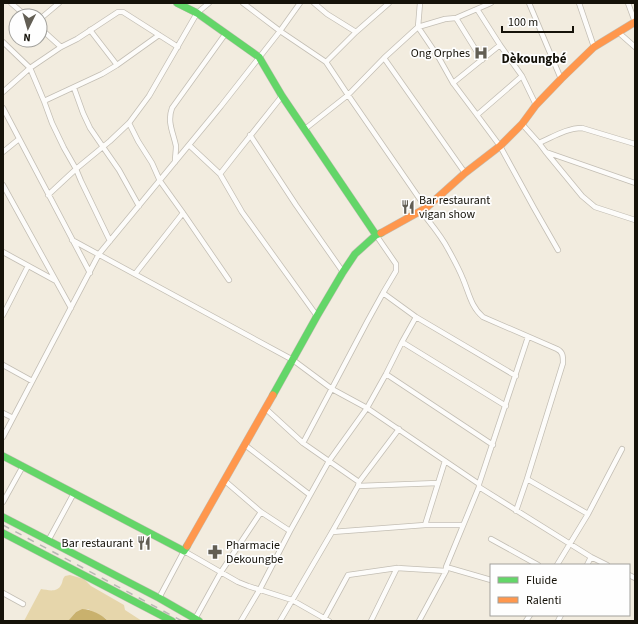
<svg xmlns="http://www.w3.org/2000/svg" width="638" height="624" viewBox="0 0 638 624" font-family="'Source Sans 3',sans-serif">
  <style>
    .green { fill: #e6d6ab }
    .water { fill: #c9b16d }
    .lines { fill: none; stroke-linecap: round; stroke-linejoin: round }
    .street-casing { stroke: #c3beb4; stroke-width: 6 }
    .fast-casing { stroke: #c3beb4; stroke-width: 8 }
    .slow-casing { stroke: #c3beb4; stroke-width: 8 }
    .street { stroke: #fdfcfa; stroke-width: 4.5 }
    .fast { stroke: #63d668; stroke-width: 7 }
    .slow { stroke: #ff974d; stroke-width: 7 }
    .rail { stroke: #b9b8b4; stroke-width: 1.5; stroke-dasharray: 7 7; stroke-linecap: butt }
    .labels { text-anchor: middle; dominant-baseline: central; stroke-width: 3.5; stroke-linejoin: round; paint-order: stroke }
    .poi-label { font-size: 12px; fill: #151209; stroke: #fefefe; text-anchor: end }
    .neighbourhood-label { font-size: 13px; font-weight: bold; fill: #151209; stroke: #fefefe }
  </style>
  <rect width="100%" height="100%" fill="#f2ecdf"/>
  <path class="green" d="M70,575l14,4 7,7 33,19 1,5 17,11h-34l-3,-3 -17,-9h-6l-6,3 -8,9h-44l17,-32c7,1 16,4 20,-4 2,-3 1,-6 4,-9z"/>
  <path class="water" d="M82,609c9,0 20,6 26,12h-40l8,-9z"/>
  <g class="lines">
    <defs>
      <path id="street" d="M11,3l15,13
        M243,3l37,28 46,31 22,33 78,113
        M314,3l13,11 29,18
        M420,3l-2,24 21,31 14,25 24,32 23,31 34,62 24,42
        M529,3l32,76
        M579,3l15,44
        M628,3l7,19
        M477,9l23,36 22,31 14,29
        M456,18l26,42
        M40,19l19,-16
        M40,28l21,19
        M90,30l27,35
        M618,32l17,15
        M3,42l27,26 14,33 8,22 12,25 12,21 5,12 29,60
        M384,58l81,115
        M326,62l30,-30 33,-29
        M453,83l47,-38
        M74,88l9,25 7,15 13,19 16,23 20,36
        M3,92l27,-24 31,-21 16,-8 41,-27h5l55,35
        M282,96l-47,59 -15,19 22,38 75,104
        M44,101l58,-27 15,-9 42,-30
        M3,108l87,165
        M477,115l45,-39
        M129,123l9,18 14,22 8,18 23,32 46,67
        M522,124l17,19c14,-6 28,-15 43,-15l53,16
        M305,129l43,-34 36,-37 34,-31 27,-8 11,-1 35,-15
        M250,135l46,70 47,67
        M539,143l6,8 37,45 13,11 40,13
        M189,145l31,29
        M3,152l16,-13
        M546,152l89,31
        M175,162c0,-5 1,-11 1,-16 -3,-14 -9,-24 -4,-38l54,-75
        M3,185l68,123
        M48,195l28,-26 34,-28 19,-18 20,-27 48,-83 12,-10
        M421,211c9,12 20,24 27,38 5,9 11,20 15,30 6,14 8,28 20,38l74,32c6,3 6,7 6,14l-36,116 -11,32
        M72,240l221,120 39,29 35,19 112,76v3l112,70 16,8
        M3,252l53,29
        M135,274l48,-61
        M383,293l33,24 100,59
        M3,315l25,-49
        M402,342l104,64
        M3,365l29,16
        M386,374l107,71
        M266,409l37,34 56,39
        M3,413l10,5
        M3,437l96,-183 122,-148 59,-75 20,-28
        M303,443l64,-121 16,-29 13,-22v-7l-20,-29
        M245,445l65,50
        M527,479l61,35
        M225,481l36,31 29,19
        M479,484l49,-147
        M358,486l80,-3
        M3,502l20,-36
        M425,525l20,-64
        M332,532l93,-7h38
        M491,539l47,26
        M48,541l26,-48
        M557,565l31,-51 34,-65
        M587,565l4,-8
        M446,567l45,13
        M629,575l6,3
        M3,593l20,11
        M159,598l25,-47 54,31 10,4 44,14 37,21
        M195,619l26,-47 40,-60
        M241,621l19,-32 30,-58 39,-70 38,-53 19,-34 16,-32 14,-25
        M280,621l52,-89 26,-46 1,-4 40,-53
        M323,621l25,-46 49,-7 49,3
        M371,621l26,-53
        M419,621l27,-50v-4l33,-80
        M526,621l4,-6
        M558,621l3,-6"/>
      <path id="fast" d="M177,3l20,10 62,44 23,39 94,139
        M273,395l44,-79 26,-44 12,-18 21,-19 5,-2
        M3,456l181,95 3,-5
        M3,517l156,81 40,23
        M3,533l169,88"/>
      <path id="slow" d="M381,233l45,-25 39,-35 35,-27 22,-22 14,-19 25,-26 33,-32 41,-25
        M187,546l86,-151"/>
    </defs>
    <use href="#street" class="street-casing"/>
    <use href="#fast" class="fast-casing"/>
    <use href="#slow" class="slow-casing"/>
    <use href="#street" class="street"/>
    <use href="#fast" class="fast"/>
    <use href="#slow" class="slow"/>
    <path class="rail" d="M3,525l179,96"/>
  </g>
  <defs>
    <symbol id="hospital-bare" viewBox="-9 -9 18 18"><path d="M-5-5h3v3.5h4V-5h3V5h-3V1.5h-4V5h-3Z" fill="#625e54" stroke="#fefefe" stroke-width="2.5" paint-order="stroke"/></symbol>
    <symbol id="restaurant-bare" viewBox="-9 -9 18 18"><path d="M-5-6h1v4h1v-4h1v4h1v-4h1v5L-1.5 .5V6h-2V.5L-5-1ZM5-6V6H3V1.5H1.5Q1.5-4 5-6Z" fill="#625e54" stroke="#fefefe" stroke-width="2.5" paint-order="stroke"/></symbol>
    <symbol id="pharmacy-bare" viewBox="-9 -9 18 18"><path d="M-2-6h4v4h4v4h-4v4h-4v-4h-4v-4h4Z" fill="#625e54" stroke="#fefefe" stroke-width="2.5" paint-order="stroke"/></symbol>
  </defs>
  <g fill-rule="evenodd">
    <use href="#hospital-bare" x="471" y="43" width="20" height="20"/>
    <use href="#restaurant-bare" x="398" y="197" width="20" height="20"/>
    <use href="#restaurant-bare" x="134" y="533" width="20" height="20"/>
    <use href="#pharmacy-bare" x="205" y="542" width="20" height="20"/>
  </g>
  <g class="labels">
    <g class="poi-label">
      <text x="470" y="53">Ong Orphes</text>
      <text x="419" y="200" text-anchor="start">Bar restaurant<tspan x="419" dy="14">vigan show</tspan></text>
      <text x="133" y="543">Bar restaurant</text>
      <text x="226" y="545" text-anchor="start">Pharmacie<tspan x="226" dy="14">Dekoungbe</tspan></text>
    </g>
    <g class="neighbourhood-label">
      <text x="534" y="59">Dèkoungbé</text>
    </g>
  </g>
  <rect width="638" height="624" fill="none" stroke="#151209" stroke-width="8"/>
  <rect x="490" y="564" width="140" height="52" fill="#fefefe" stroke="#a1a09c"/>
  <rect x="498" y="577" width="20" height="6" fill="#63d668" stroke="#a1a09c"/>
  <text x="526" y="584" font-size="12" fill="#151209">Fluide</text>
  <rect x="498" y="597" width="20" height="6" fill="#ff974d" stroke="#a1a09c"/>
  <text x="526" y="604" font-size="12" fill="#151209">Ralenti</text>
  <g transform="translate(28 28) rotate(185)"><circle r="19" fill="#fefefe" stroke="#a1a09c"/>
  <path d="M0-3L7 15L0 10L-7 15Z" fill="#625e54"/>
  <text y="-6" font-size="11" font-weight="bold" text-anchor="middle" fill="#151209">N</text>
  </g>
  <path d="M502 26v6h71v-6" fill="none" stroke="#151209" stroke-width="2"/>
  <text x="508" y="26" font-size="12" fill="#151209" stroke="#fefefe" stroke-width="3" paint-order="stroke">100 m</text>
</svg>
